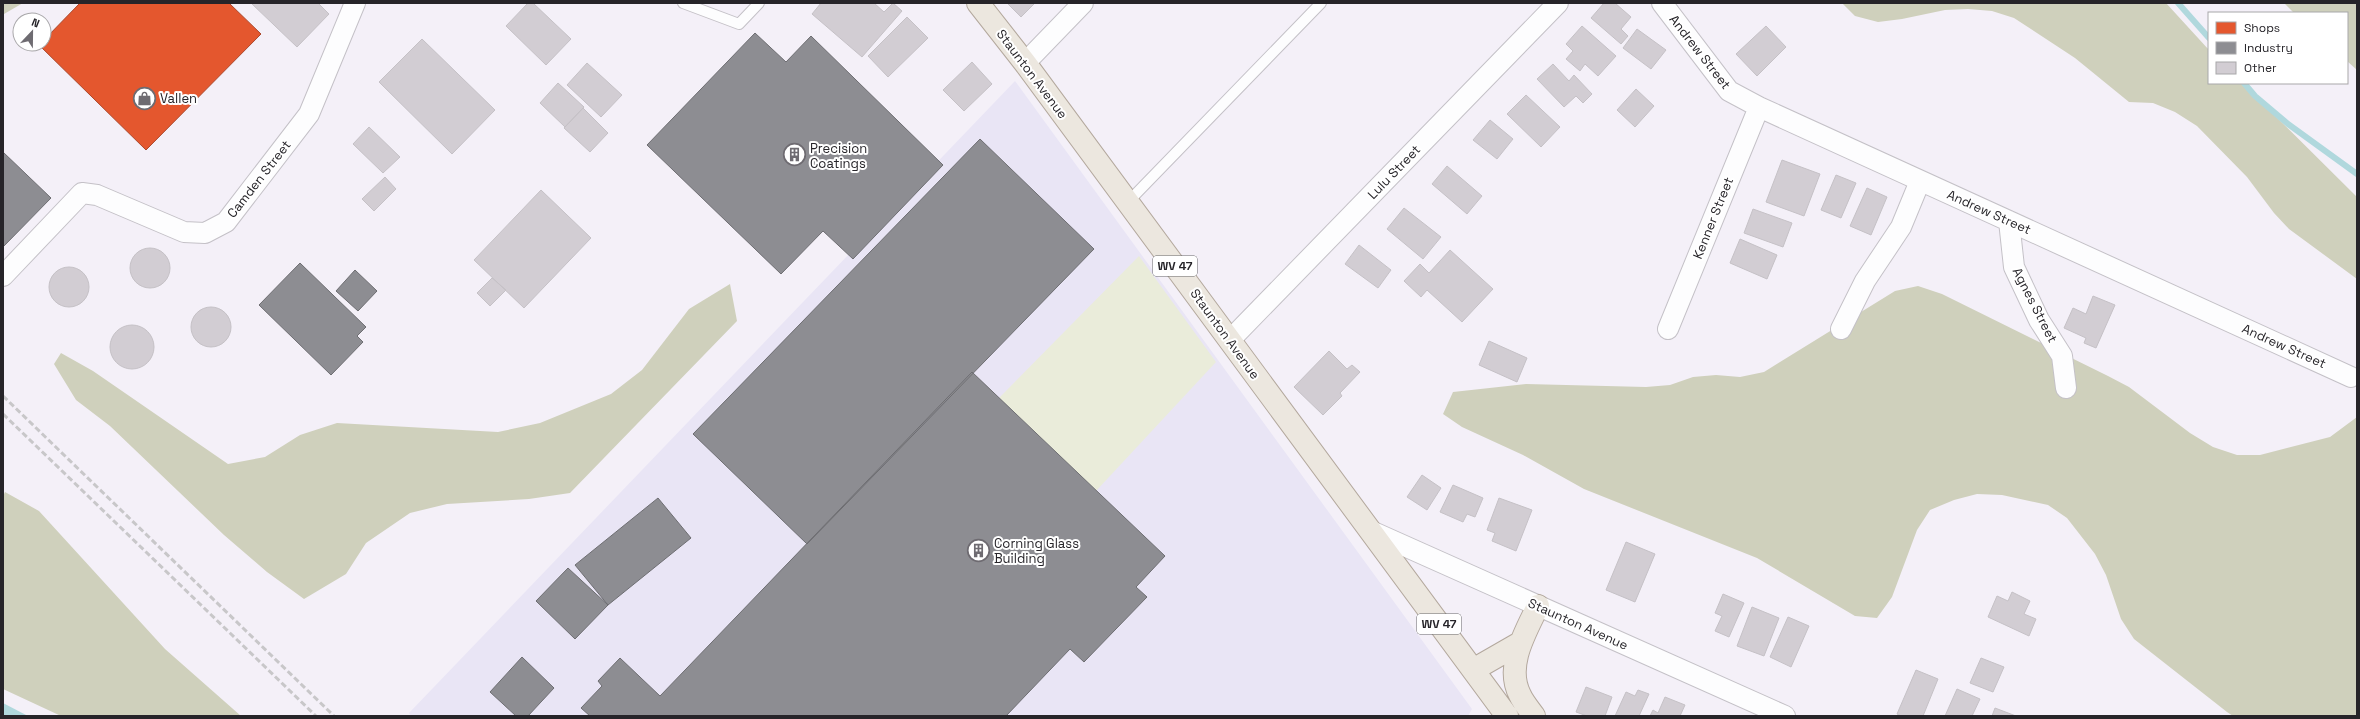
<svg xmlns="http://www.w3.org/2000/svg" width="2360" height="719" viewBox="0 0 2360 719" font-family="'Space Grotesk',sans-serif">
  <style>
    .industrial { fill: #e9e5f5 }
    .green { fill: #eaecda }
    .forest { fill: #cfd0bc }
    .water { fill: #b0d8dd }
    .shops { fill: #e4572e; stroke: #ab482c }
    .industry { fill: #8d8d92; stroke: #6e6e72 }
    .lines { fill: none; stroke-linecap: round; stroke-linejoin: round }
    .stream { stroke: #b0d8dd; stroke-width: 6 }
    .building { fill: #d2cdd3; stroke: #c5c1c6 }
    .lane-casing { stroke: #c4c1c7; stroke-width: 12 }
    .street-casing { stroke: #c4c1c7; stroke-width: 22 }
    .primary-casing { stroke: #b3a89d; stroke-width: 24 }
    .lane { stroke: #fdfdfe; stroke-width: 10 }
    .street { stroke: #fdfdfe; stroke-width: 20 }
    .primary { stroke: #ece7df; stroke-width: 22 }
    .rail { stroke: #c8c7c9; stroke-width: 3; stroke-dasharray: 6 3; stroke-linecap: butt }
    .labels { text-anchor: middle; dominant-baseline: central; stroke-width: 4; stroke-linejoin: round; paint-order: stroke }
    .shield { fill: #fff; stroke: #676669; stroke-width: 1 }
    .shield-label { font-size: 12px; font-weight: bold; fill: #262429 }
    .street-label { font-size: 13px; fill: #262429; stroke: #fff }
    .poi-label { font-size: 13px; fill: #262429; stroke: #fff; text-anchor: start }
  </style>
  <rect width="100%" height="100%" fill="#f4f0f8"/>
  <path class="industrial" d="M1015,81l457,628 -4,7h-1057l-2,-3z"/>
  <path class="green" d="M1139,256l77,106 -120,129 -97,-93z"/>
  <path class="forest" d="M3,3h20l-19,11z
    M1842,3h324l43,47v33h33l115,114v82l-68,-50 -15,-16 -27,-36 -50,-51 -22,-14 -22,-9 -24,-1 -54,-44 -61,-40 -22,-7 -24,-2 -23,1 -43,9 -24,3 -23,-6z
    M2284,3h73v67l-10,-9v-48h-53z
    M730,284l7,37 -167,172 -41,6 -82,5 -37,9 -44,30 -20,31 -42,25 -37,-27 -43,-37 -114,-109 -34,-26 -22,-36 7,-11 32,18 135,93 37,-7 35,-22 37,-12 161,9 42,-9 71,-29 31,-24 47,-61z
    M1918,286l24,8 166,82 21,11 61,46 23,14 24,8h23l70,-18 27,-20v299h-124l-6,-4 -93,-73 -13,-20 -15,-44 -11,-21 -28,-36 -19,-13 -46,-10 -25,-1 -23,6 -24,10 -13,20 -25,67 -15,21 -22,-2 -98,-58 -173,-69 -61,-34 -61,-28 -19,-13 10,-22 73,-8 120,3 24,-2 23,-8 23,-2 24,2 24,-5 131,-81z
    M5,492l34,19 126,138 76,67h-180l-58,-27v-193z"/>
  <path class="water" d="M3,703l25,13h-25z"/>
  <path class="shops" d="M80,3h149l32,31 -115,116 -107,-105 5,-1v-4z"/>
  <path class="industry" d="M755,33l31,29 25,-26 132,129 -90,94 -30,-28 -42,43 -134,-129z
    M980,139l114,110 -287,295 -114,-110z
    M3,152l48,46 -48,49z
    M300,263l66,64 -9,9 6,6 -32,33 -72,-70z
    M355,270l22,21 -19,20 -22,-20z
    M972,372l193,184 -29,31 11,10 -63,65 -14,-13 -64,67h-416l-9,-8 21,-22 -4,-5 22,-23 40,38z
    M658,498l33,40 -83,67 -33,-40z
    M568,568l40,37 -33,34 -39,-38z
    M522,657l32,31 -26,28h-12l-26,-24z"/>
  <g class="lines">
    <path class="stream" d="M2178,3l31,35
      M2244,83l11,13 33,28 69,50"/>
  </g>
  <path class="building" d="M251,3h67l11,11 -32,33z
    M528,3h5l38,36 -25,26 -40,-39z
    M821,3h53l10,9 9,-9 9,8 -40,46 -50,-43z
    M1007,3h28l-14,14z
    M1604,3h11l16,14 -10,12 7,7 -7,8 -30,-26z
    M907,17l21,21 -40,39 -20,-21z
    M1582,26l34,30 -18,20 -13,-12 -5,7 -14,-12 7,-8 -7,-7z
    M1766,26l20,21 -29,29 -21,-22z
    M1637,29l29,21 -15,19 -28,-21z
    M422,39l73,71 -43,44 -73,-72z
    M972,62l20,22 -28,27 -21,-21z
    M587,63l35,32 -21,22 -34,-32z
    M1553,64l16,17 5,-6 18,19 -9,9 -7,-7 -12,11 -27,-28z
    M558,83l26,24 -19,20 -25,-24z
    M1636,89l18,17 -19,21 -18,-17z
    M1526,95l34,32 -19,20 -34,-33z
    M583,108l25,25 -18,19 -26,-24z
    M1490,120l23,19 -16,20 -24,-19z
    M369,127l31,30 -17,16 -30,-29z
    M1782,160l38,14 -16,42 -38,-14z
    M1447,166l35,30 -15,18 -35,-30z
    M1836,175l20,8 -15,35 -20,-8z
    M385,177l11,12 -22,22 -12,-12z
    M1867,188l20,9 -16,38 -21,-9z
    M541,190l50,48 -67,70 -50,-48z
    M1404,208l37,29 -18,22 -36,-30z
    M1753,209l39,14 -9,24 -39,-14z
    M1740,239l37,16 -10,24 -37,-16z
    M1359,245l32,25 -13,18 -33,-24z
    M130 268a20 20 0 1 1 40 0a20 20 0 1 1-40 0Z
    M1450,250l43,39 -31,33 -35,-32 -6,7 -17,-16 16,-17 9,9z
    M49 287a20 20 0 1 1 40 0a20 20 0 1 1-40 0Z
    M492,278l14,12 -16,16 -13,-13z
    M2093,296l22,9 -19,43 -12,-5 2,-5 -22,-10 9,-20 13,6z
    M191 327a20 20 0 1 1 40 0a20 20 0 1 1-40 0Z
    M110 347a22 22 0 1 1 44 0a22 22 0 1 1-44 0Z
    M1489,341l38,17 -10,24 -38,-17z
    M1329,351l18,18 5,-4 8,7 -20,21 2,3 -19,19 -29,-28z
    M1422,475l19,13 -14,22 -20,-13z
    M1453,485l30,13 -8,19 -8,-3 -4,8 -23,-10z
    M1499,498l33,12 -16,41 -24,-10 3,-8 -8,-3z
    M1626,542l29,12 -20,48 -29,-12z
    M2012,592l18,9 -6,13 12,5 -7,17 -41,-19 9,-21 11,5z
    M1723,594l21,9 -15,34 -14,-6 7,-15 -7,-3z
    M1752,607l27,11 -15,38 -27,-10z
    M1788,617l21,9 -18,41 -21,-10z
    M1981,658l23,9 -11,25 -23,-9z
    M1916,670l22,9 -15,37h-22l-4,-2z
    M1586,687l26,10 -7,19h-18l-11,-4z
    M1957,689l23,10 -8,17h-27z
    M1638,690l11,4 -10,22h-24l11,-24 9,4z
    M1665,697l20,8 -5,11h-30l3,-6 5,3z
    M1995,708l21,8h-24z"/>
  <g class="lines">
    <defs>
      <path id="lane" d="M683,3l56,21 20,-21
        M1128,202l193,-199"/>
      <path id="street" d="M1662,3l67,88 30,16 592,270
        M1025,63l58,-60
        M2009,221l5,46 25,53 23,36 4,32
        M3,276l79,-83 15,2 87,37 21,1 21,-11 83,-108 46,-111
        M1668,329l91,-222
        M1841,329l24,-48 36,-54 19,-46
        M1230,340l328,-337
        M1371,531l414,185"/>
      <path id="primary" d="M978,3l47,60 482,653
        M1473,670l47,-27
        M1534,716c-5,-7 -11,-14 -14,-21 -15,-29 5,-62 18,-89"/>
    </defs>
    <use href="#lane" class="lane-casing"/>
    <use href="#street" class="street-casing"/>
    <use href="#primary" class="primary-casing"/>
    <use href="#lane" class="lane"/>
    <use href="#street" class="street"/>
    <use href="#primary" class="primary"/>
    <path class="rail" d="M3,396l331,320
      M3,414l313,302"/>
  </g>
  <defs>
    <symbol id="shop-ring" viewBox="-11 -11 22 22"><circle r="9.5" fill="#fff" stroke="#6e6b71" stroke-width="1.5"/><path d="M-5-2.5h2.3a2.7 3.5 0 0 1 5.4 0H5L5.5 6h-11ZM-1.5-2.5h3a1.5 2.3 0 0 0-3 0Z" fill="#6e6b71"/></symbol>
    <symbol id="building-ring" viewBox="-11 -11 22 22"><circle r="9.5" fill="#fff" stroke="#6e6b71" stroke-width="1.5"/><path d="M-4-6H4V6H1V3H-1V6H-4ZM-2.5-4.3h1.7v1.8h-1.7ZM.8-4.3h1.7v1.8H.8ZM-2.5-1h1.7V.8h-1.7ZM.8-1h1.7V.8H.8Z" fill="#6e6b71"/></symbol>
  </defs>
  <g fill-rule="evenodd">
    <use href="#shop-ring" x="132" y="86" width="25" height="25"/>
    <use href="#building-ring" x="782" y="142" width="25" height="25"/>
    <use href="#building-ring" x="966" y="538" width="25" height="25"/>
  </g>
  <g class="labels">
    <g class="shield">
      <rect x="1153" y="256" width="44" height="20" rx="3"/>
      <rect x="1417" y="614" width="44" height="20" rx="3"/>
    </g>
    <g class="shield-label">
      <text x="1175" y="266">WV 47</text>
      <text x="1439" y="624">WV 47</text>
    </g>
    <g class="street-label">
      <text transform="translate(1700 52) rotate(52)">Andrew Street</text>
      <text transform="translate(1032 74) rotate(53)">Staunton Avenue</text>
      <text transform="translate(1394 172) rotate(-46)">Lulu Street</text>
      <text transform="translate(259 179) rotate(-52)">Camden Street</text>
      <text transform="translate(1989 212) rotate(24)">Andrew Street</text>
      <text transform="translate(1713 218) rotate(-68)">Kenner Street</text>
      <text transform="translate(2035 305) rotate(63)">Agnes Street</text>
      <text transform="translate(1225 334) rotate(54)">Staunton Avenue</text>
      <text transform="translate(2284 346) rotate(24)">Andrew Street</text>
      <text transform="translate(1578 624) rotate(24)">Staunton Avenue</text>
    </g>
    <g class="poi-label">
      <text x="160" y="98">Vallen</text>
      <text x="810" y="148">Precision<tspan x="810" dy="15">Coatings</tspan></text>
      <text x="994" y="543">Corning Glass<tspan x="994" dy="15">Building</tspan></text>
    </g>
  </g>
  <rect width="2360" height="719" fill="none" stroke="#262429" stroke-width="8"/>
  <rect x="2208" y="12" width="140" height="72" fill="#ffffff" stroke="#a8a7a9"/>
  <rect x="2216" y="22" width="20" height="12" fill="#e4572e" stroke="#a8a7a9"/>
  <text x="2244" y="32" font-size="12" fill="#262429">Shops</text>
  <rect x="2216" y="42" width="20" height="12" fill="#8d8d92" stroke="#a8a7a9"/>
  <text x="2244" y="52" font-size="12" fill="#262429">Industry</text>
  <rect x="2216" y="62" width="20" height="12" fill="#d2cdd3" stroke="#a8a7a9"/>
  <text x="2244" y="72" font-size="12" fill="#262429">Other</text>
  <g transform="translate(32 32) rotate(22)"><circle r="19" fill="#ffffff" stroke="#a8a7a9"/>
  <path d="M0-3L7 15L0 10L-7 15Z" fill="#6e6b71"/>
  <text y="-6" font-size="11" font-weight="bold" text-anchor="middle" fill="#262429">N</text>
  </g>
</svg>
